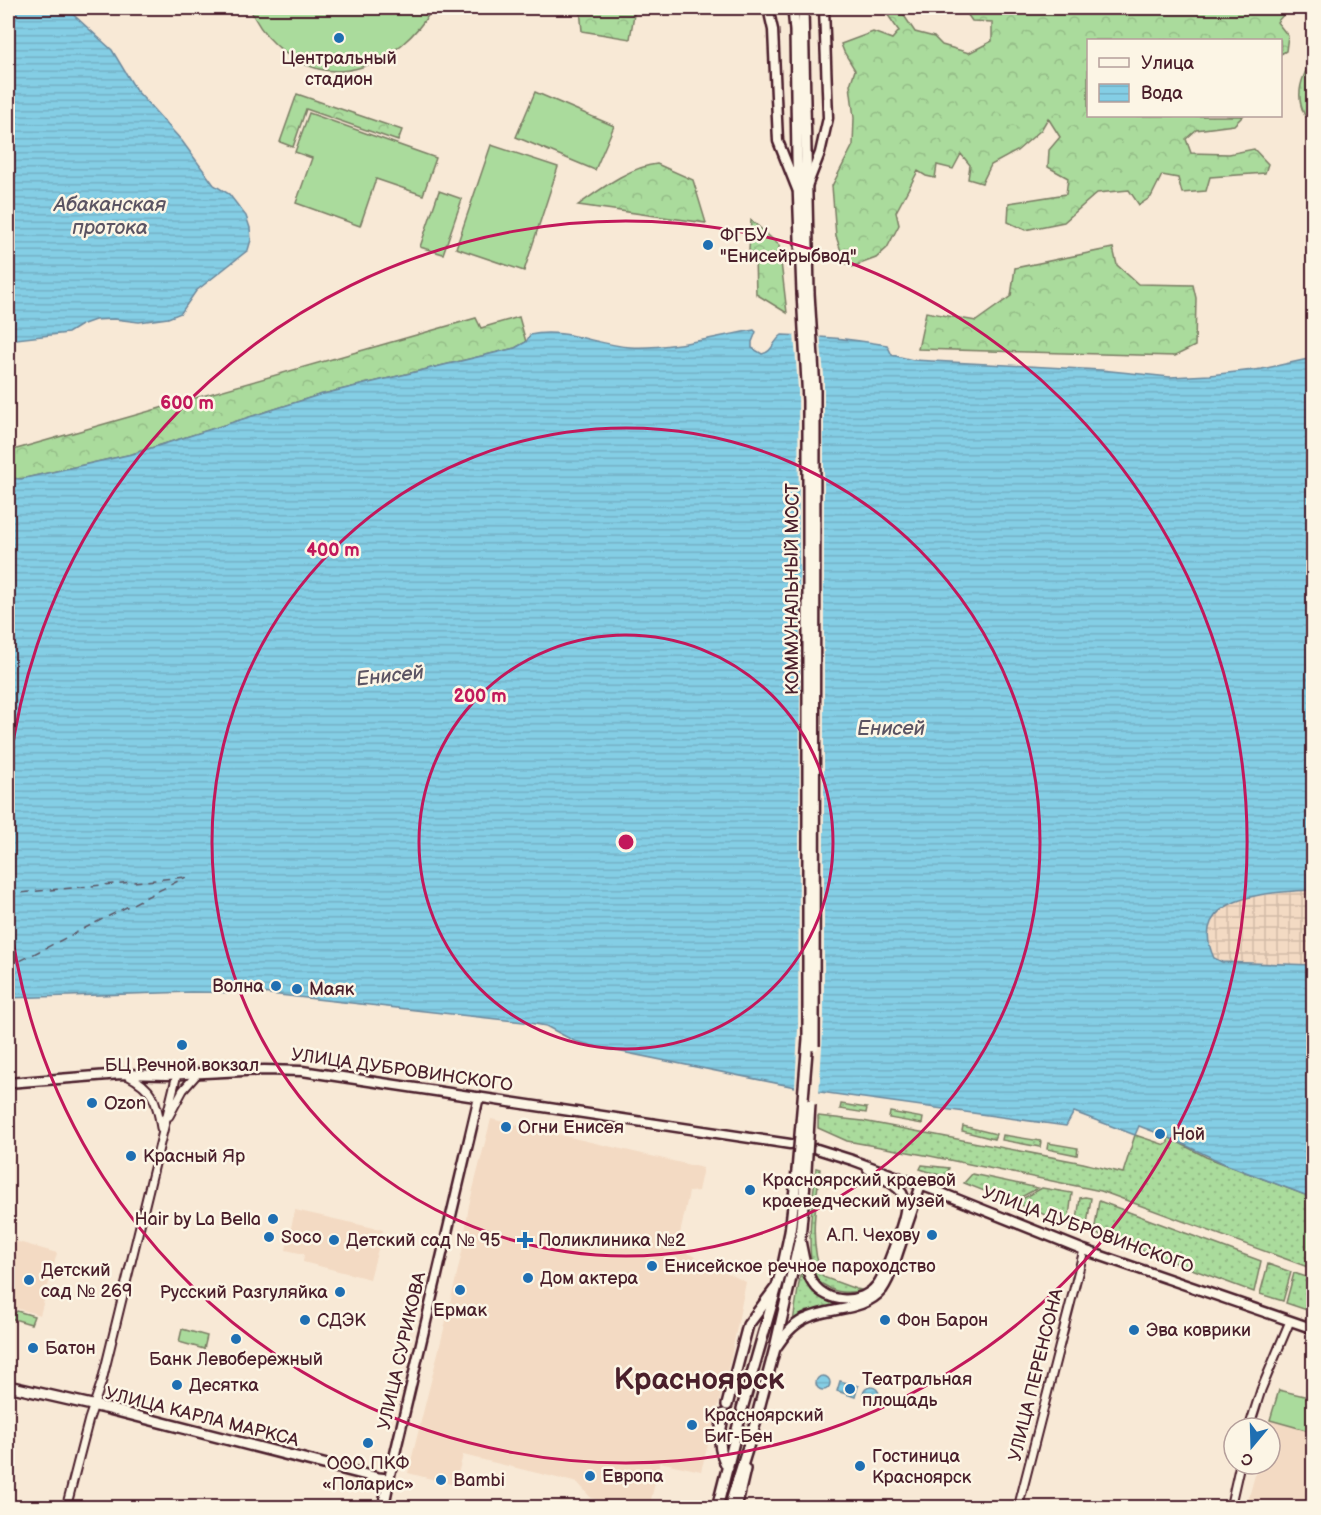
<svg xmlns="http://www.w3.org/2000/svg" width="1321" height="1515" viewBox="0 0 1321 1515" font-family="'Balsamiq Sans',sans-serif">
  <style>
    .built { fill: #f3dac3 }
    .industrial { fill: url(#industrial-grid) }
    .grass { fill: url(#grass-dots); stroke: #7a7d64; stroke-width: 1.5 }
    .forest { fill: url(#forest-crowns); stroke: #7a7d64; stroke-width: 1.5 }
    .garden { fill: #aadb9c; stroke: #7a7d64; stroke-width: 1.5 }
    .water { fill: url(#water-rules); stroke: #6d889b; stroke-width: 1.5 }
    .pier { fill: #f8e9d6 }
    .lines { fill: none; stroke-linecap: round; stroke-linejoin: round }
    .ferry { stroke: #5b5463; stroke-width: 1.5; stroke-dasharray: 8 6; stroke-linecap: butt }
    .tertiary-casing { stroke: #4a1f2b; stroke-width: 11 }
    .secondary-casing { stroke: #4a1f2b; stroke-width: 13 }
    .primary-casing { stroke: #4a1f2b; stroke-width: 14 }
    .trunk-casing { stroke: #4a1f2b; stroke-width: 14 }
    .tertiary { stroke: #fcf5e5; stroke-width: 7 }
    .secondary { stroke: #fcf5e5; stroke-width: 8 }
    .primary { stroke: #fcf5e5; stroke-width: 9 }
    .trunk { stroke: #fcf5e5; stroke-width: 9 }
    .trunk-bridge-casing { stroke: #4a1f2b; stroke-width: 14; stroke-linecap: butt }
    .trunk-bridge { stroke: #fcf5e5; stroke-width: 9 }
    .ring { fill: none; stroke: #c2185b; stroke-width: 3 }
    .poi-dot { fill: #1f6fb2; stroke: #fcf5e5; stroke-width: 2 }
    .labels { text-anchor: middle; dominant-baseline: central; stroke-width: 5; stroke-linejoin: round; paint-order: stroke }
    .poi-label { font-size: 18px; fill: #4a1f2b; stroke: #fcf5e5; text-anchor: start }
    .street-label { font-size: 18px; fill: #4a1f2b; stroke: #fcf5e5 }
    .water-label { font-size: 20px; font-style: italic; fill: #5b5463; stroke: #fcf5e5 }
    .town-label { font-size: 30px; font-weight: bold; fill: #4a1f2b; stroke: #fcf5e5 }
    .centre { fill: #c2185b; stroke: #fcf5e5; stroke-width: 3 }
    .ring-label { font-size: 18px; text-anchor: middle; font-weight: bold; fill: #c2185b; stroke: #fcf5e5; stroke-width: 5; stroke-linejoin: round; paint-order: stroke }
  </style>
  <defs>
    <pattern id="industrial-grid" width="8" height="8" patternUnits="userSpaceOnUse" patternTransform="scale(1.5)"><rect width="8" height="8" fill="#f3dac3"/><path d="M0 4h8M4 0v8" fill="none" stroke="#d2bba8"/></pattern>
    <pattern id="grass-dots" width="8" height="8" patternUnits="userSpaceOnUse" patternTransform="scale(1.5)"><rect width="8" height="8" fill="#aadb9c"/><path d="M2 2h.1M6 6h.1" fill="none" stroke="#94bc87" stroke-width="1.8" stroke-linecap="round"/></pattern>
    <pattern id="forest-crowns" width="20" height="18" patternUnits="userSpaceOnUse" patternTransform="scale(1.5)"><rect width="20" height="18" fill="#aadb9c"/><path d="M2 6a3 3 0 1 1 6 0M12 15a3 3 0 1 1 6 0" fill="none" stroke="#94bc87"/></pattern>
    <pattern id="water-rules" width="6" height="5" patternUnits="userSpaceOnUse" patternTransform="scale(1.5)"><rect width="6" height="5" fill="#84cee5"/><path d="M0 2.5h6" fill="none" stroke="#74b0c5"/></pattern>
  </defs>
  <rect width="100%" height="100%" fill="#f8e9d6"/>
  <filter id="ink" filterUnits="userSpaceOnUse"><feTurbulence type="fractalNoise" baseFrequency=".0167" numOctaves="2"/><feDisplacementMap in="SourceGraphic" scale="12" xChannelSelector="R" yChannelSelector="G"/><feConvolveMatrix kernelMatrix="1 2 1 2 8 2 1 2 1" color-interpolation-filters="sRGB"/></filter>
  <g filter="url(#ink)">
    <path class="built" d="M491,1119l212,49 -5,23 -9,1 -12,56 69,34 -15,75 -30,114 -41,-9 -11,46 -18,-1 -40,-9 -13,-15 -115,-28 -8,30 -47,-12 37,-148 17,-73 7,-47z
      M295,1210l88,20 -13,49 -67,-17 1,-8 -18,-4z
      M8,1239l49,14 -17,62 -32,-9z
      M1279,1390l34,8v109l-67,1 12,-44h12v-36h-2z"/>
    <path class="industrial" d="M1313,890v75l-80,-1 -11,-2 -8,-4 -6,-18 1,-10 3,-11 8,-9 11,-7 22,-7z"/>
    <path class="grass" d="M841,1104l26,4 -1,5 -26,-4z
      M890,1112l33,6 -1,6 -33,-6z
      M818,1116l45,5 220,42 40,10 12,-38 30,10 3,-2v-6l38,20 107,41v71l-212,-78 -171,-35 -83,-15 -29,-13z
      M963,1126l33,8 -2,5 -32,-8z
      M1003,1135l38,6 -1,6 -38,-7z
      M1048,1143l30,5 -1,7 -30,-6z
      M922,1165l27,3 -3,9 -26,-8z
      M816,1168l4,1c-4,34 -12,75 3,108l33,12 6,1c-10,3 -20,4 -31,-1 -3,-2 -9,-5 -12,-7 -17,-19 -5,-89 -3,-114z
      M972,1174l66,14 -26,14 -48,-19z
      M1042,1188l30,5 -4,31 -53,-21z
      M1085,1197l6,1 -5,33 -10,-4 4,-29z
      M1099,1201l162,60 -7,31 -160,-59z
      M802,1263c10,22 12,33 38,40l-3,2 -35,10 -9,7z
      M1268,1264l23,8 -8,29 -23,-7z
      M1294,1273l19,6v33l-27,-9z"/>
    <path class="forest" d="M580,8h55l-5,31 -48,-8z
      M883,8h16l16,24 19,5 8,8 27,8 23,-12v-19l-20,-1 -9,-13h342l-2,6 -18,-1 -8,9 11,14 -2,15 -5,3 -1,-14h-192v76h155l-9,9 -38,5 -10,9 5,14 38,1 25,-5 14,15 -3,9 -55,4 -4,14 -24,2 -4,-15 -16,-3 -11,22 -12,8 -10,-15 -32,3 -33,29 -39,8 -17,-8 1,-19 57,-9 2,-16 -20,-11 1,-17 11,-13 -12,-19 -7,12 -24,21 -26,14 -9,18 -14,-4 2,-14 -9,-11 -8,15 -16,-4 -2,13 -9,-2 -8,-5 -22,41 3,13 -12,23 -11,10 -24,9 -7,-4 -9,-27 -4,-50 21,-41 1,-27 -4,-33 5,-15 -11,-18 -3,-8 32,-12 19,7 7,-8z
      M1313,56v37l-2,1 2,14 -8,8c-11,-22 -3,-39 8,-60z
      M297,94l105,36 -4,11 -92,-32 -13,38 -13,-5z
      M657,164l36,16 13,43 -128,-18c23,-16 51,-38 79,-41z
      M751,220l28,25 8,68 -31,-19 -1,-37 -6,-7z
      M1113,248l4,17 21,19 55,1 3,13 -1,48 -20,10 -257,-7 8,-37 50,9 35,-25 4,-28z
      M519,317l7,25 -11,6 -196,47 -187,59 -111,25 -13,-1v-46l5,18 463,-132 5,10z"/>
    <path class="garden" d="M250,8h183c-34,56 -103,89 -157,37 -11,-10 -21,-24 -26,-37z
      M535,92l79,34 -19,44 -79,-33z
      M309,113l127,45 -13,37 -47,-16 -16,47 -64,-23 16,-45 -17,-6z
      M491,145l67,22 -34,104 -68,-23z
      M439,191l23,8 -19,55 -23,-7z
      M17,1311l17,5 -3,8 -21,-6z
      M182,1329l25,7 -3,13 -25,-7z
      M1279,1390l34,8v34l-43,-12z"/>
    <path class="water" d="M8,8h58l46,42 24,40 46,51 32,44 15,9 17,22 4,12 1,12 -3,10 -52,41 -15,22 -13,5 -29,4 -25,-3 -19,1 -14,5 -13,8 -60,7z
      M754,330l2,2 -4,10v6l10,6c11,-2 11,-13 20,-19 36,1 70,4 105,10l5,10 21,5 188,10 69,7 40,-2 52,-6 51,-11v532c-39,2 -128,4 -99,68l8,4 91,3v233l-88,-34 -57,-27 -29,-11 -4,9 -61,-23 -8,14 -246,-34 -218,-44 -28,-7 -28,-15 -22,-4 -263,-29 -70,-1 -183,6v-520l13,1 111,-25 187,-59 196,-47 11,-6 4,-7c33,-8 67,10 100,12 41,2 84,-10 124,-17z
      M816 1383a7 7 0 1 1 14 0a7 7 0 1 1-14 0Z
      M840,1381l18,5 -3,11 -18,-6z
      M863 1395a8 8 0 1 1 16 0a8 8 0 1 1-16 0Z"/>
    <path class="pier" d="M794,333h26l4,42v641l-5,79 -24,-5 3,-62 2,-345 -2,-293z"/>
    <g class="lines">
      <path class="ferry" d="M8,894l178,-17
        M8,967l178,-90"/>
      <defs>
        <path id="tertiary" d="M127,1075c26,13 30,26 34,53
          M169,1116l14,-26 15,-17
          M1249,1428l12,-38 29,-69
          M66,1508l23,-89 13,-38 75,-307
          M1018,1508l66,-258
          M1230,1508l10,-44"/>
        <path id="secondary" d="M768,8l5,22 5,111 19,48
          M807,186l13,-33 8,-35 -4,-110
          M8,1083l113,-9 45,1 98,-5 38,1 488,73
          M817,1149l35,11 87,32 145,58 230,79
          M800,1238c3,14 5,33 13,45 14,21 49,22 64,2 8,-10 26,-61 28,-74 1,-6 0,-12 -3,-18 -7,-10 -24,-17 -34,-24
          M776,1348c8,-12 16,-23 29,-29 24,-12 59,-7 77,-29 9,-12 13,-29 18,-43 7,-21 14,-41 21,-62
          M389,1479l90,-382"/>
        <path id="primary" d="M8,1386l97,22 273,70 11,1 -6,29
          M727,1405l21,-80 27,-36
          M724,1414c-5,19 -7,36 4,54
          M736,1508l9,-39"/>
        <path id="trunk" d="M793,8l2,23 2,126 5,136
          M803,8l6,285
          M742,1409l41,-144 7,-33 7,-61
          M758,1412l17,-64 25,-110 6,-67
          M717,1508l23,-90
          M729,1508l27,-87"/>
      </defs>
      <use href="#tertiary" class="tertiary-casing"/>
      <use href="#secondary" class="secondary-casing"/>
      <use href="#primary" class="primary-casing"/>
      <use href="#trunk" class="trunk-casing"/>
      <use href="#tertiary" class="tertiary"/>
      <use href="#secondary" class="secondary"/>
      <use href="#primary" class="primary"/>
      <use href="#trunk" class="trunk"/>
      <defs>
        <path id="trunk-bridge" d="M809,293l6,98 -1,655
          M797,1171l11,-132v-638l-6,-108
          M806,1171l4,-67"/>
      </defs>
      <use href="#trunk-bridge" class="trunk-bridge-casing"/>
      <use href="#trunk-bridge" class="trunk-bridge"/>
    </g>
  </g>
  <g class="ring">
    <circle cx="626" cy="842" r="207"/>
    <circle cx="626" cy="842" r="414"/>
    <path d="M8 782A621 621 0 1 1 8 902"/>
  </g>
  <g class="poi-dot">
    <circle cx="339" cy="38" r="6"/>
    <circle cx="708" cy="245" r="6"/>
    <circle cx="276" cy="986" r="6"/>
    <circle cx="297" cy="989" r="6"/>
    <circle cx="182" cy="1045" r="6"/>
    <circle cx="92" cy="1103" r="6"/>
    <circle cx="506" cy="1127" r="6"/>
    <circle cx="1160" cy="1134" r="6"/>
    <circle cx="131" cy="1156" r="6"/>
    <circle cx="750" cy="1190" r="6"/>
    <circle cx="273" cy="1219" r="6"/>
    <circle cx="932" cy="1235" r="6"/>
    <circle cx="269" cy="1237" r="6"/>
    <circle cx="334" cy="1240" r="6"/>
    <path d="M522 1231h6v6h6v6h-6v6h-6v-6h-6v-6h6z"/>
    <circle cx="652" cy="1266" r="6"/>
    <circle cx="528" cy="1278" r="6"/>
    <circle cx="29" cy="1280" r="6"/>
    <circle cx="460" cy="1290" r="6"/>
    <circle cx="340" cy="1292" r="6"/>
    <circle cx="305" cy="1320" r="6"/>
    <circle cx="885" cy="1320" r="6"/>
    <circle cx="1134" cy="1330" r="6"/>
    <circle cx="236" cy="1339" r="6"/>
    <circle cx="33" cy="1348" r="6"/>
    <circle cx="177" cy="1385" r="6"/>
    <circle cx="850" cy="1389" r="6"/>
    <circle cx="692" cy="1425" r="6"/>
    <circle cx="368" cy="1443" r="6"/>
    <circle cx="860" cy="1466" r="6"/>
    <circle cx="590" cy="1476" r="6"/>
    <circle cx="441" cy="1480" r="6"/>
  </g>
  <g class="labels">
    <g class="poi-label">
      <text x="339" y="58" text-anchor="middle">Центральный<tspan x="339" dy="21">стадион</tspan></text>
      <text x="720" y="235">ФГБУ<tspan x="720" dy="21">"Енисейрыбвод"</tspan></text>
      <text x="264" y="986" text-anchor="end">Волна</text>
      <text x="309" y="989">Маяк</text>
      <text x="182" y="1065" text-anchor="middle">БЦ Речной вокзал</text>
      <text x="104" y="1103">Ozon</text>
      <text x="518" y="1127">Огни Енисея</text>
      <text x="1172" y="1134">Ной</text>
      <text x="143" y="1156">Красный Яр</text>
      <text x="762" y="1180">Красноярский краевой<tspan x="762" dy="21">краеведческий музей</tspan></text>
      <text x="261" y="1219" text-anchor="end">Hair by La Bella</text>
      <text x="920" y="1235" text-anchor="end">А.П. Чехову</text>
      <text x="281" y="1237">Soco</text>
      <text x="346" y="1240">Детский сад № 95</text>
      <text x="538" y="1240">Поликлиника №2</text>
      <text x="664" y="1266">Енисейское речное пароходство</text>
      <text x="41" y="1270">Детский<tspan x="41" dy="21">сад № 269</tspan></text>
      <text x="540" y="1278">Дом актера</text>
      <text x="328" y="1292" text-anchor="end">Русский Разгуляйка</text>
      <text x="460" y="1310" text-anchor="middle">Ермак</text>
      <text x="317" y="1320">СДЭК</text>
      <text x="897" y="1320">Фон Барон</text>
      <text x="1146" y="1330">Эва коврики</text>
      <text x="45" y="1348">Батон</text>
      <text x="236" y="1359" text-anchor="middle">Банк Левобережный</text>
      <text x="862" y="1379">Театральная<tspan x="862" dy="21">площадь</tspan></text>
      <text x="189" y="1385">Десятка</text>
      <text x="704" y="1415">Красноярский<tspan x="704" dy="21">Биг-Бен</tspan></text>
      <text x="872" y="1456">Гостиница<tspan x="872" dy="21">Красноярск</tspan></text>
      <text x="368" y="1463" text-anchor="middle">ООО ПКФ<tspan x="368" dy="21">«Поларис»</tspan></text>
      <text x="602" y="1476">Европа</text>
      <text x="453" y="1480">Bambi</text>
    </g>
    <g class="street-label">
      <text transform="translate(792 589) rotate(-90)">КОММУНАЛЬНЫЙ МОСТ</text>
      <text transform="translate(402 1070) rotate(8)">УЛИЦА ДУБРОВИНСКОГО</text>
      <text transform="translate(1088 1230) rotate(20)">УЛИЦА ДУБРОВИНСКОГО</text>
      <text transform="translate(402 1351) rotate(-77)">УЛИЦА СУРИКОВА</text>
      <text transform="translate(1036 1375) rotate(-76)">УЛИЦА ПЕРЕНСОНА</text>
      <text transform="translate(202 1417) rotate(14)">УЛИЦА КАРЛА МАРКСА</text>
    </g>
    <g class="water-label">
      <text x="110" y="205">Абаканская<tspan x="110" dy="23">протока</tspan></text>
      <text transform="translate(390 676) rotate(-6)">Енисей</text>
      <text x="891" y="729">Енисей</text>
    </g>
    <g class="town-label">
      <text x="699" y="1380">Красноярск</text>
    </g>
  </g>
  <circle cx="626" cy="842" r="9" class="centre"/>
  <g class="ring-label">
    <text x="187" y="409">600 m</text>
    <text x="333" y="556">400 m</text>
    <text x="480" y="702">200 m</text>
  </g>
  <rect width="1321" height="1515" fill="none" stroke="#fcf5e5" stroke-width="30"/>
  <rect x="15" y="15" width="1291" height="1485" fill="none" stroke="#4a1f2b" stroke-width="2" filter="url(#ink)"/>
  <rect x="1087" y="39" width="195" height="78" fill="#fcf5e5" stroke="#b59f9b" stroke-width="1.5"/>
  <rect x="1099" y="58" width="30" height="9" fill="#fcf5e5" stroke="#b59f9b" stroke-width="1.5"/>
  <text x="1141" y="69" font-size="18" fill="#4a1f2b">Улица</text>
  <rect x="1099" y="84" width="30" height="18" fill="url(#water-rules)" stroke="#b59f9b" stroke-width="1.5"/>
  <text x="1141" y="99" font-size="18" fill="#4a1f2b">Вода</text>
  <g transform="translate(1252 1446) rotate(199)"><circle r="28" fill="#fcf5e5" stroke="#b59f9b" stroke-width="1.5"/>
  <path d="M0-4.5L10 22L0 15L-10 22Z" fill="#1f6fb2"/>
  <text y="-9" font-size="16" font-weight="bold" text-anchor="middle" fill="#4a1f2b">С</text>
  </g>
</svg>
